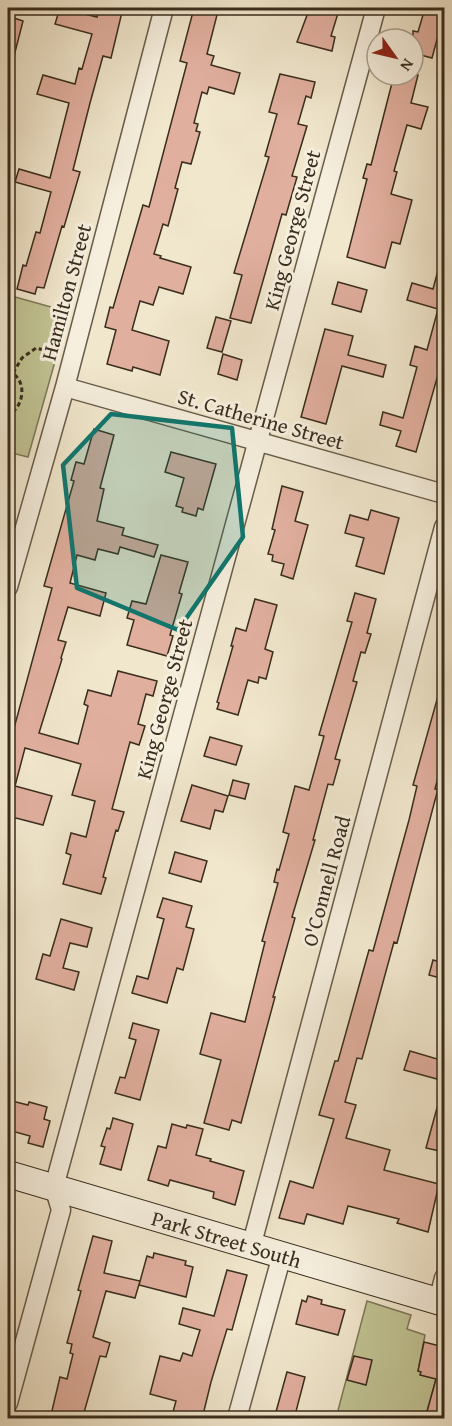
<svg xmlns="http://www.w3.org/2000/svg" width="452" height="1426" viewBox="0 0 452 1426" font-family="'Gentium Book Plus',serif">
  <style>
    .green { fill: #c1c393; stroke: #7d7858; stroke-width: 1.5 }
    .building { fill: #e1af9e; stroke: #392d1d; stroke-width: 1.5 }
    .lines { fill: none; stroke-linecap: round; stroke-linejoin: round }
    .street-casing { stroke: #675c49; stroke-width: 21 }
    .secondary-casing { stroke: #392d1d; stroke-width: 28 }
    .path { stroke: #392d1d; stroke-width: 3; stroke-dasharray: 4.5 3; stroke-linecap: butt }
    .street { stroke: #f6efde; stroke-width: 18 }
    .secondary { stroke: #f6efde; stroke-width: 26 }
    .marked { fill: #0f766e; fill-opacity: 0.2; stroke: #0f766e; stroke-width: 4.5; stroke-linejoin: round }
    .labels { text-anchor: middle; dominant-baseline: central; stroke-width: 6; stroke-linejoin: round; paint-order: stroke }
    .street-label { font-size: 21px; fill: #392d1d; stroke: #f6efde }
  </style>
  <rect width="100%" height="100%" fill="#f1e7cd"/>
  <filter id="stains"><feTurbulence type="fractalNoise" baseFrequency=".00333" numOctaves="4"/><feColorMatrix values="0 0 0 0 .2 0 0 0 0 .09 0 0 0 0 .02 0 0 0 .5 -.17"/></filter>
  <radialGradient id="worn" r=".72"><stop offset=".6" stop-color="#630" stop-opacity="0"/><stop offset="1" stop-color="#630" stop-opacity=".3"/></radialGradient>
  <path class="green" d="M8,295l61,17 -41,145 -20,-5z
    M367,1301l44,14 -4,14 18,6 -7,36 3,1v3l15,4 -11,39h-89z"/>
  <path class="building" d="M60,8l37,9 2,-9h24l-12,50 -8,-2 -13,47 -17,67 7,2 -16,55 -2,-1 -18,62 -7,-1 -2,7 -18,-5 6,-24 3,1 10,-34 4,1 11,-41 -36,-10 4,-13 31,9 19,-75 -32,-9 6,-19 32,9 4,-16 3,1 10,-35 -37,-10z
    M194,8h13l11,3 -11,43 7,2 -3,9 29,8 -6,21 -25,-7 -2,7 -5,-2 -8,31 4,1 -2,7 4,1 -9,32 -9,-2 -7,26 3,1 -10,37 -5,-2 -9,30 7,2 -1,2 31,9 -8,27 -24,-7 -6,18 -13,-4 -8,29 37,11 -9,34 -27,-8 -1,4 -25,-7 9,-34 -11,-3 5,-20 3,1 30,-103 6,2 38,-144 -7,-2z
    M321,8l18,2 -8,26 4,1 -3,14 -35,-9 12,-32 10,3z
    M425,8h19v6l-12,44 -19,-5v-22l5,1z
    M8,16l15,5 -11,43h-4z
    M280,74l35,8 -4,16 -5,-2 -8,28 9,2 -15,50 5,1 -11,38 -4,-1 -31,109 -21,-5 12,-43 -8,-2 35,-116 -4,-1 12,-42 -8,-2z
    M394,75h24l-7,28 17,4 -7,22 -14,-4 -13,46 3,1 -6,22 21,6 -12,44 -8,-2 -7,26 -38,-11 20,-78 -4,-1 4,-14 4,1z
    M440,263h4v102l-3,-1 -25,88 -20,-6 5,-15 -21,-6 3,-13 20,6 14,-51 -7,-2 5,-19 12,4 11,-41 -31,-9 5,-17 21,6z
    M338,282l29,8 -6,22 -29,-8z
    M216,317l15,4 -9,31 -15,-4z
    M325,329l28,7 -5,19 38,10 -3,12 -41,-11 -16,58 -25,-7z
    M223,354l19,6 -5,20 -19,-6z
    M94,429l20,6 -14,53 4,1 -7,32 27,7 -2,7 36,10 -4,12 -34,-10 -2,7 -20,-5 -3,11 -18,-5 -7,28 36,10 -6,23 -32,-9 -10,33 8,2 -5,16 1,1 -23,74 39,11 10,-38 -4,-2 4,-14 23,6 7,-25 39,10 -4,15 -7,-2 -8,30 7,2 -4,13 -2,6 -9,-3 -18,67 12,3 -6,19 -2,-1 -13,47 3,1 -5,16 -38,-10 8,-29 -5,-2 5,-20 15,4 9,-36 -23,-6 9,-31 -56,-16 -10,38 37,10 -9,29 -35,-9v-85l5,1 39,-144 -8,-2 30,-105 -3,-1 5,-18 8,2z
    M171,452l45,12 -13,46 -5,-2 -2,8 -14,-4 1,-4 -7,-2 8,-28 -19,-6z
    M282,486l21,6 -8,29 13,4 -15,54 -12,-4 3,-11 -12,-3 1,-6 -5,-1 7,-24 -3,-1z
    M371,510l28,8 -15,56 -28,-8 8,-28 -19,-5 5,-18 18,5z
    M161,555l27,7 -9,31 3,1 -12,41 3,1 -6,20 -40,-11 7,-25 -7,-2 5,-17 14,3z
    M355,593l21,6 -9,34 4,1 -6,19 -4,-1 -8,29 4,1 -22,77 5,1 -7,25 -5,-1 -15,56h2l-23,77 3,1 -22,79h2l-34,126 -9,-3 -3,10 -25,-7 17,-63 -21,-6 11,-41 34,9 20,-80 -3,-1 16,-58 -4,-1 3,-13 2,1 10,-36 -6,-2 12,-46 14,4 15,-54 -5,-1 33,-113 -5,-1z
    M255,599l22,6 -12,44 8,3 -7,27 -7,-2 -1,6 -10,-3 -10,35 -21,-6 2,-6 -2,-1 16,-56h-2l5,-18 10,3z
    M440,689h4v65l-9,35h3l-41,154 -3,-1 -32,117 -5,-1 -12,44 11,3 -10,33 44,12 -6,20 55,14 -11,48 -31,-9 2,-4 -51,-13 -5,18 -36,-10 -3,10 -25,-6 11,-37 23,7 21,-69 -15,-4 16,-54h3l31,-111 4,1 36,-131 8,-34 -4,-1z
    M210,737l32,9 -6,19 -32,-9z
    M233,780l16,4 -4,15 -16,-4z
    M192,785l36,11 -5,16 -8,-2 -5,19 -29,-8z
    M175,852l32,9 -6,21 -32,-9z
    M163,898l29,8 -6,21 8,2 -11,41 -6,-2 -10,35 -35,-10 5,-17 11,3 16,-60 -7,-2z
    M61,919l31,9 -5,19 -17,-4 -7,25 16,4 -5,18 -38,-11 7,-25 7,2z
    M433,960l11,3v16l-15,-4z
    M133,1023l26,7 -19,70 -25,-7 5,-16 5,1 11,-38 -7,-2z
    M410,1051l34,10v20l-40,-11z
    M440,1097l4,1v54l-18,-4z
    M8,1100l20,5 1,-3 18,5 -3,12 6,2 -7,26 -15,-4 2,-7 -22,-6z
    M113,1118l20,6 -12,46 -21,-6 5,-17 -4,-1 6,-18 3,1z
    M172,1124l14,4 1,-3 16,4 -7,26 15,4 -1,2 34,10 -9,34 -22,-7 1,-6 -44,-12 -2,6 -20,-6 10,-34 8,2z
    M93,1236l19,5 -8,32 36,8 -5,17 -29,-7 -13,46 17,6 -4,14 -6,-1 -17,60 -4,-1 -1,4h-28l10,-42 7,2 6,-25 -3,-1 2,-9 -5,-1 14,-52 -3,-1z
    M154,1253l32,8 -1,4 8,2 -7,30 -47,-12 8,-29 6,2z
    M227,1270l20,5 -15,55 -5,-1 -16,53 -9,37h-31l5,-18 -26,-7 10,-38 20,5 3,-8 9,3 8,-26 -21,-6 4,-16 31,8z
    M308,1296l14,4 -1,4 24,6 -7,25 -42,-11 6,-24 4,2z
    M424,1342l20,5v72h-19l11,-40 -16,-4 1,-3 -3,-1z
    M354,1356l18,4 -6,25 -19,-5z
    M287,1372l18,5 -11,42h-20z"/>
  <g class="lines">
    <defs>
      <path id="street" d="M65,387l379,107
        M8,587l57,-200 99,-379
        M251,1247l193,-720
        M438,1302l6,-24
        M8,1403l53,-193 -7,-23 322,-1179
        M237,1418l45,-163"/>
      <g id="secondary">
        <path id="s1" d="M8,1174l436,129"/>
      </g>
    </defs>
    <use href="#street" class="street-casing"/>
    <use href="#secondary" class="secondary-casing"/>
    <path class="path" d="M8,371c20,7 17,36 0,44
      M13,373l9,-15 14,-10 20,5"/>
    <use href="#street" class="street"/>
    <use href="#secondary" class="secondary"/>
  </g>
  <path class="marked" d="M111,414l121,14 11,109 -65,93 -101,-42 -14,-123z"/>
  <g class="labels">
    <g class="street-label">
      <text transform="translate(292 230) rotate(-75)">King George Street</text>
      <text transform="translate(66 292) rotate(-75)">Hamilton Street</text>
      <text transform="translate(261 419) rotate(16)">St. Catherine Street</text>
      <text transform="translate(164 699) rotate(-75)">King George Street</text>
      <text transform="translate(326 881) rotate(-75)">O'Connell Road</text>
      <text stroke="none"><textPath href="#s1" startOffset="228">Park Street South</textPath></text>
    </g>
  </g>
  <rect width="452" height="1426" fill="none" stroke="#f1e7cd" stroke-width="30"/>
  <rect x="9" y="9" width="434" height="1408" fill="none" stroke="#392d1d" stroke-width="3"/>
  <rect x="15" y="15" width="422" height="1396" fill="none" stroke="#392d1d" stroke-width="1.5"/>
  <g transform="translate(395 57) rotate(124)"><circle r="28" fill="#f6efde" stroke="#aaa191" stroke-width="1.5"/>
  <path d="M0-4.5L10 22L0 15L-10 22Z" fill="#8f2418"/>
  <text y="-9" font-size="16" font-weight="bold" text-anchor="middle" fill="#392d1d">N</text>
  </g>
  <rect width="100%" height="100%" filter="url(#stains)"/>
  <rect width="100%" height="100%" fill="url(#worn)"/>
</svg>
